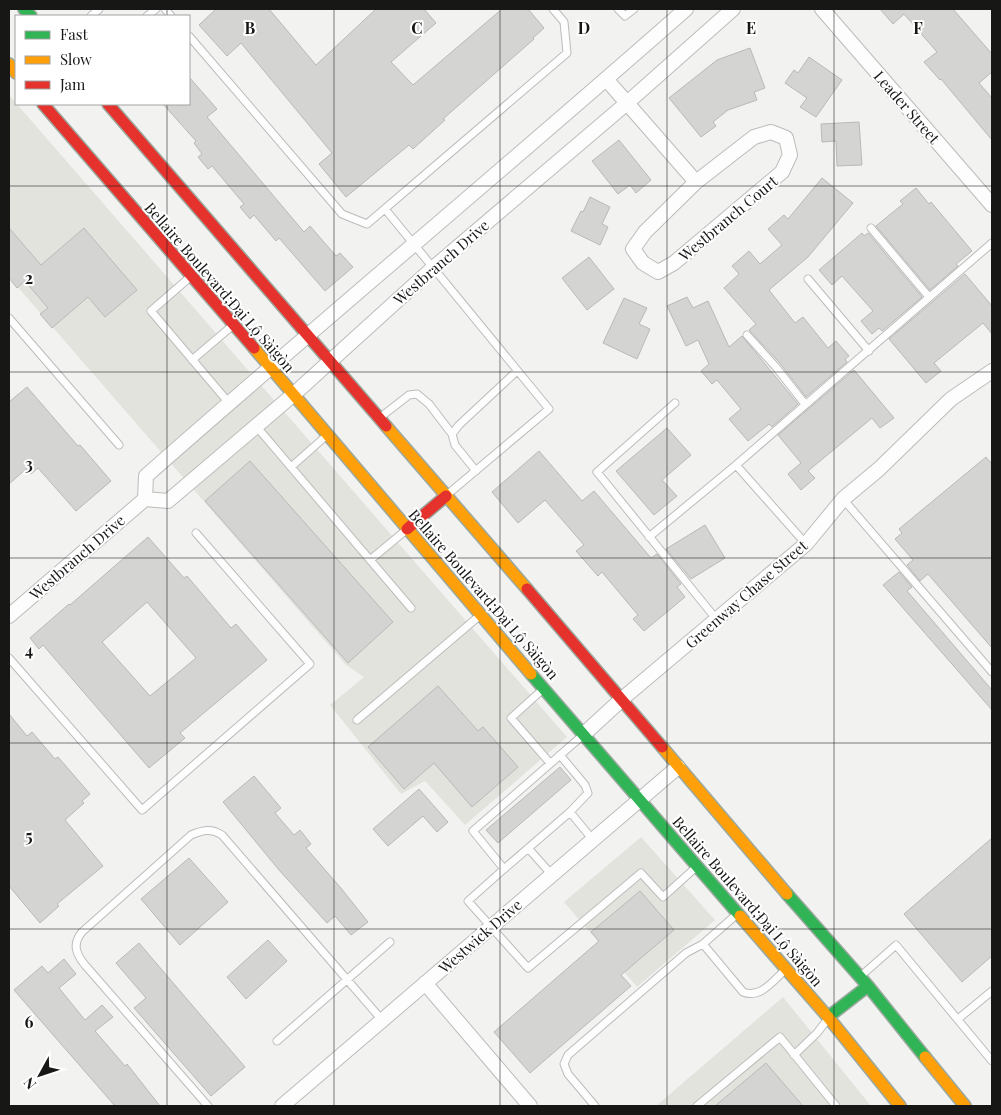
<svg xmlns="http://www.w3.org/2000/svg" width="1001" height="1115" viewBox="0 0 1001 1115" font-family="'Playfair Display',serif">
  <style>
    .built { fill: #e3e3de }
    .building { fill: #d4d4d3; stroke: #b9b9b8; fill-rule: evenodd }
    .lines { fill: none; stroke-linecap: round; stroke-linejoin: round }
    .lane-casing { stroke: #bcbcbb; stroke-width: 9 }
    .street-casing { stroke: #bcbcbb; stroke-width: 16 }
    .fast-casing { stroke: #9aa89e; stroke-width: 14 }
    .slow-casing { stroke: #9aa89e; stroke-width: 14 }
    .jam-casing { stroke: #9aa89e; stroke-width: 14 }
    .lane { stroke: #fdfdfd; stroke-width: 7 }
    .street { stroke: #fdfdfd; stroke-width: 14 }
    .fast { stroke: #30b455; stroke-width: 11 }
    .slow { stroke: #ff9f0a; stroke-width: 11 }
    .jam { stroke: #e5322d; stroke-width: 11 }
    .grid { fill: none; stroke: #171716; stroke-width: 1; stroke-opacity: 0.55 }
    .labels { text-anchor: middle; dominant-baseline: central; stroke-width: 4; stroke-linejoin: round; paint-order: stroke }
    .street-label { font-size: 15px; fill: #171716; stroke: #fff }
    .grid-label { font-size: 16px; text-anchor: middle; font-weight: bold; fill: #171716; stroke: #fff; stroke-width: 4; stroke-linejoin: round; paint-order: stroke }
  </style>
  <rect width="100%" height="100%" fill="#f2f2f1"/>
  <path class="built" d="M9,95l558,642 -102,88 -40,-44 -24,13 -71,-89 34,-28 -18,-12 -337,-388z
    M641,837l74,83 -78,67 -73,-85z
    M783,997l88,109h-215z"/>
  <path class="building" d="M216,9h53l47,56 60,-56h48l12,14 -45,39 22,23 89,-76h26l16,19 -11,10 1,1 -91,80 2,1 -32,29 -4,-4 -63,52 -27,-33 13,-11 -91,-110 -14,13 -28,-31z
    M880,9h73l39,45v18l-13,11 13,15v42l-51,-61 -1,1 -16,-18 13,-10 -33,-38 -11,10z
    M750,48l15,40 -11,4 3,8 -29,10 -15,12 3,4 -15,11 -32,-39 48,-38z
    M809,57l33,23 -26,37 -16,-10 7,-9 -22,-15 9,-13 4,3z
    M189,77l28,32 -10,8 97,115 6,-6 26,30 4,-3 13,14 -28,24 -46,-53 -3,3 -22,-26 -4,4 -10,-12 4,-3 -32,-38 -4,3 -10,-12 4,-3 -8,-11 2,-2 -33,-37h26z
    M859,122l3,43 -25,1 -1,-25 -14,1 -1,-18z
    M619,140l32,40 -15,13 -6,-8 -12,9 -26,-33z
    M822,178l31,25 -45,54 -39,33 26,33 8,-6 25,31 8,-7 13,15 -4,3 2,3 -41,35 -27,-35 -30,-32 7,-6 -32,-36 15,-14 -7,-8 17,-15 11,13 22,-19 -14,-16 16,-14 4,4z
    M916,188l13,16 2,-2 41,49 -16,13 2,2 -28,24 -54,-64 27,-22 -3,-3z
    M590,197l20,10 -8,17 6,3 -8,18 -29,-14 10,-20 2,1z
    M9,228l32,37 43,-37 53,62 -32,27 -17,-20 -36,31 -12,-14 8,-6 -23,-27 -8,7 -8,-10z
    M862,233l2,3 4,-3 54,64 -40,34 -3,-3 -7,6 -11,-13 12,-10 -31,-35 -10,9 -13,-15z
    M589,257l25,32 -27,21 -25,-32z
    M965,274l27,32v28l-9,-11 -49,40 7,8 -15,12 -37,-44z
    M687,297l6,11 15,-7 21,46 13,-11 56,68 -26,23 -3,-3 -21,17 -19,-22 12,-10 -24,-29 -5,4 -11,-13 8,-7 -11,-24 -12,6 -19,-40z
    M624,298l23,10 -8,16 11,5 -13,30 -34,-16z
    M854,370l40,48 -14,10 -8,-10 -64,53 7,7 -14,12 -13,-16 13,-11 -23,-28z
    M27,387l51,59 2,-1 31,36 -35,30 -38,-43 -7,6 -5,-5 -17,15v-82z
    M667,428l24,27 -29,25 15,16 -23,19 -38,-44z
    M539,451l43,50 12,-10 57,67 6,-4 24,30 -4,3 8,10 -41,34 -11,-12 5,-4 -36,-43 -4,4 -22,-25 8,-6 -39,-45 -27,23 -26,-31z
    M986,457l6,7v184l-64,-74 -8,7 -13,-16 6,-5 -18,-21 7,-6 -3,-4z
    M250,461l143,161 -45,41 -143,-162z
    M705,525l20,33 -34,21 -25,-30z
    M148,537l36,41 3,-2 44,52 5,-4 31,36 -87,73 5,5 -36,30 -106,-123 -4,4 -9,-11 39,-34 1,1zM147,602l49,56 -46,38 -48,-54z
    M899,572l13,15 -5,4 85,99v20l-109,-125z
    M438,686l40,45 5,-4 35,40 -46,40 -38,-44 -30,26 -36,-42z
    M9,714l18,22 5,-4 23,27 3,-2 32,37 -8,7 2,2 -19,17 38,46 -46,38 2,2 -19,17 -31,-37z
    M560,767l11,13 -73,63 -12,-13z
    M254,776l27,32 -6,5 19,22 6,-5 11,14 -5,4 34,39 28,35 -17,13 -16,-19 -8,7 -48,-53 -56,-68z
    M419,789l29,33 -11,10 -14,-16 -35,30 -15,-17z
    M992,838v118l-30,26 -58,-68z
    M189,858l39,44 -48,43 -39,-46z
    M640,891l34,39 -53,45 10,11 -101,87 -36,-41 105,-91 -8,-9z
    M268,940l19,21 -41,38 -19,-22z
    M139,943l106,124 -34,29 -77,-88 12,-10 -30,-35z
    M64,959l12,15 -17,14 26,32 17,-15 11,12 -18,14 30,35 2,-2 33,42h-45l-101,-116 28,-24 6,7z
    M766,1063l37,43h-88z"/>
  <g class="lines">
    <defs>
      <path id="lane" d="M165,9l6,7
        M618,9l7,7 9,-7
        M91,16l8,-7
        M147,16l9,-7
        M189,36l153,178 25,10 200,-171 -3,-31 -11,-13
        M385,209l164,200 -101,85
        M871,228l58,69
        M189,278l-38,33 78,92
        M808,279l61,72
        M9,318l110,127
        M747,335l28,31 30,38
        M192,360l40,-34
        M675,403l-78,69 120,148
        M382,416l27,-21 8,-1 12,10 23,30
        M256,426l155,182
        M736,465l70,79
        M291,467l35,-31
        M476,471l-21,-26 -3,-11 7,-9 58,-54
        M843,499l149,173
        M649,537l87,-72 256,-222
        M370,560l35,-29
        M9,658l133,152 168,-146 -114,-131
        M542,690l-31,28 39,45
        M357,720l121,-103
        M582,736l-109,95 31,38 -36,32 60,67 113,-95 22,24 31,-28
        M570,812l23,28
        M528,848l24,27
        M504,869l66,-57 18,-19 -3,-8 -25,-30
        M736,915l-33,29 40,48c17,7 30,-11 42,-22
        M862,975l34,-30 96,116
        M958,1019l34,-28
        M277,1041l113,-99
        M794,1055l23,-22 10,-13
        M208,1106l-123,-141c-9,-11 -13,-21 -3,-33l109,-97c12,-5 20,-7 31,0l160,185
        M595,1106l-27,-32 -4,-10 4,-9 118,-102 17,-9
        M697,1106l83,-69 56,69"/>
      <path id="street" d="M822,9l170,196
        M606,79l90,103
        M771,132l15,6 4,17 -8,17 -108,91 -16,9 -15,-9 -10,-14 12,-17 51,-50 58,-45z
        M145,499l1,-23c179,-158 362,-310 540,-467
        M9,616l136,-117 23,2 126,-107 138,-125 195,-166 106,-94
        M584,734l38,-35 184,-155 37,-45 36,-30 72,-70 41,-28
        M425,983l105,123
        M282,1106l396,-339"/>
      <path id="fast" d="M24,9l7,7
        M531,674l209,242
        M787,894l81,92 57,71
        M828,1017l40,-31"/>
      <path id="slow" d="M9,64l7,9
        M254,348l277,326
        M386,426l141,163
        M662,747l125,147
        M740,916l88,101 72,89
        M925,1057l40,49"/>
      <path id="jam" d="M43,104l211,244
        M108,104l278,322
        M407,529l39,-33
        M527,589l135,158"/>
    </defs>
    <use href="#lane" class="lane-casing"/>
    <use href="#street" class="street-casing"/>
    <use href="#fast" class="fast-casing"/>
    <use href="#slow" class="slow-casing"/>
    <use href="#jam" class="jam-casing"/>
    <use href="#lane" class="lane"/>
    <use href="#street" class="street"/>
    <use href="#fast" class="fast"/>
    <use href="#slow" class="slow"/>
    <use href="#jam" class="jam"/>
  </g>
  <path class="grid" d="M167,9v7M334,9v1097M500,9v1097M667,9v1097M834,9v1097M167,104v1002M9,186h983M9,372h983M9,558h983M9,743h983M9,929h983"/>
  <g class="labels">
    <g class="street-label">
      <text transform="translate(907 107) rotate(49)">Leader Street</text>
      <text transform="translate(728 218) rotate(-40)">Westbranch Court</text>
      <text transform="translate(441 262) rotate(-41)">Westbranch Drive</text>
      <text transform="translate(220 287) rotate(49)">Bellaire Boulevard;Đại Lộ Sàigòn</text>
      <text transform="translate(77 557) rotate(-41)">Westbranch Drive</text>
      <text transform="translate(484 594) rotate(49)">Bellaire Boulevard;Đại Lộ Sàigòn</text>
      <text transform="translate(746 594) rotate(-41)">Greenway Chase Street</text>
      <text transform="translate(748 901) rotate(49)">Bellaire Boulevard;Đại Lộ Sàigòn</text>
      <text transform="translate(480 936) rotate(-41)">Westwick Drive</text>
    </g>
  </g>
  <g class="grid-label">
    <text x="250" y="34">B</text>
    <text x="417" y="34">C</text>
    <text x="584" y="34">D</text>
    <text x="751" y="34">E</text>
    <text x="918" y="34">F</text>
    <text x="29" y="284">2</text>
    <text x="29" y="470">3</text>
    <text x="29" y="656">4</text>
    <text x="29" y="842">5</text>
    <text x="29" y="1028">6</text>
  </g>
  <rect width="1001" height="1115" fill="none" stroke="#171716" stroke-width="20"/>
  <rect x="15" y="15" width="175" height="90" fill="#ffffff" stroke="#a2a2a2"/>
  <rect x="25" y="31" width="25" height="8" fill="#30b455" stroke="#a2a2a2"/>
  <text x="60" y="40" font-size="15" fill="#171716">Fast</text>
  <rect x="25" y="56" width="25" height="8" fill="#ff9f0a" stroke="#a2a2a2"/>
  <text x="60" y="65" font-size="15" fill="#171716">Slow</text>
  <rect x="25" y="81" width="25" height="8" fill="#e5322d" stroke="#a2a2a2"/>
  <text x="60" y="90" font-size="15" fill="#171716">Jam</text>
  <g transform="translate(40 1075) rotate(230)" stroke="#ffffff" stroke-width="4" paint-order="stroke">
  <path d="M0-4L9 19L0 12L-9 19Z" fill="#171716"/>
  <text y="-8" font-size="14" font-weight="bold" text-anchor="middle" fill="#171716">N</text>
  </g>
</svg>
